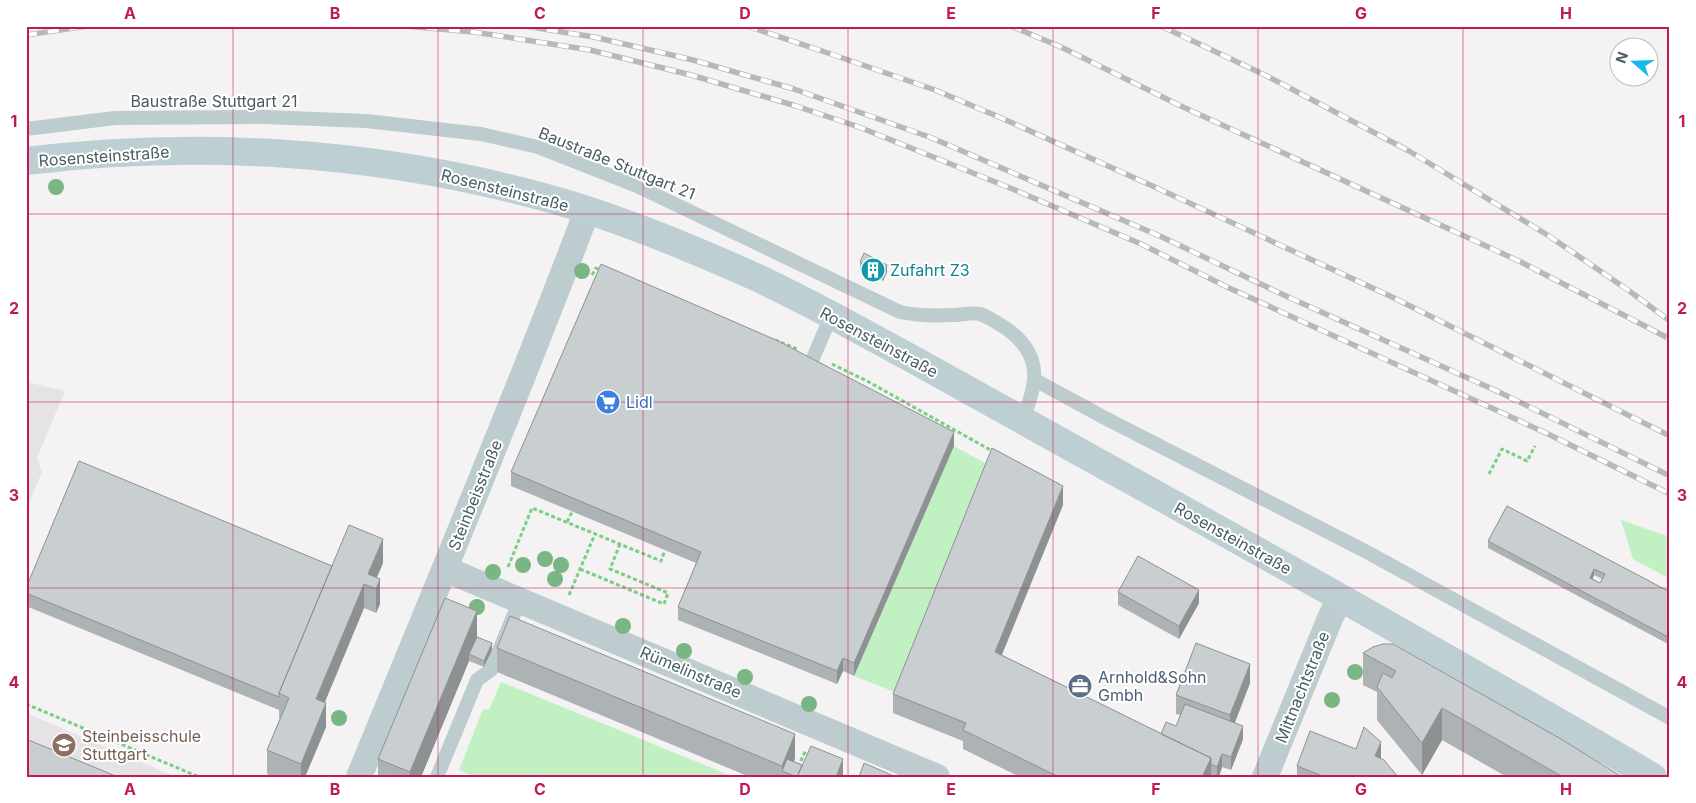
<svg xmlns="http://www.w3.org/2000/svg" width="1696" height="803" viewBox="0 0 1696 803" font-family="Inter,sans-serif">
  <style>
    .education { fill: #e5e3e5 }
    .green { fill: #c1f1c3 }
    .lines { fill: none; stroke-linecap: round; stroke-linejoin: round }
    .path { stroke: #77d086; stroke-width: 3; stroke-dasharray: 4 2.5; stroke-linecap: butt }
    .lane { stroke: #bdccce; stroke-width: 14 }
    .street { stroke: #bdccce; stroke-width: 26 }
    .secondary { stroke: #bdcfd3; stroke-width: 28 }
    .rail-casing { stroke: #b4babc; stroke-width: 5.5 }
    .rail { stroke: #fff; stroke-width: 4; stroke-dasharray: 11; stroke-linecap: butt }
    .tree { fill: #7ab683 }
    .wall { fill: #adb2b4; fill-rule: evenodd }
    .shaded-wall { fill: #8d9192 }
    .building { fill: #c9cfd1; stroke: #8d9192; fill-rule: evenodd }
    .grid { fill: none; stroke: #c2185b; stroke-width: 1; stroke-opacity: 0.55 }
    .labels { text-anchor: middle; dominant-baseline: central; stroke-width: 4; stroke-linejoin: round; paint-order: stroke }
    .street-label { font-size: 16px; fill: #495d60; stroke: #fff }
    .culture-label { font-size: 16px; fill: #0d838f; stroke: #fff; text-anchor: start }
    .shop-label { font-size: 16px; fill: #366cbe; stroke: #fff; text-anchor: start }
    .service-label { font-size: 16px; fill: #4e5e75; stroke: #fff; text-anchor: start }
    .education-label { font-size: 16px; fill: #785e54; stroke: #fff; text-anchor: start }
    .neatline { fill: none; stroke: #c2185b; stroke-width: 2 }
    .grid-label { font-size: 16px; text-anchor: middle; font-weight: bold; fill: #c2185b }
  </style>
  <rect width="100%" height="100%" fill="#f4f2f2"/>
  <path class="education" d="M26,382l39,9 -28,67 5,14 -16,38z
    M26,713l150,64h-150z"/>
  <path class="green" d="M954,446l38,21 -92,227 -46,-18z
    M1621,520l49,17v42l-37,-20z
    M501,682l233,95h-258l-17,-7 24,-61 6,1z"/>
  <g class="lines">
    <path class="path" d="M592,275l4,-7 6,3
      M775,340l22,9
      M832,364l35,17 127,71
      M1489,474l13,-25 25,12 8,-15
      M567,522l5,-10
      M508,567l24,-59 129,53 4,-11
      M580,569l84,35 4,-11 -58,-24 10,-25
      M569,595l26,-61
      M26,704l173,73
      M798,767l8,-17"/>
    <path class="lane" d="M26,129l89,-11 150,-1 101,4 115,13 57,13 99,39 263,126c19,4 35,4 53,3 8,0 20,-3 27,-1 9,3 19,10 27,15 36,26 31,55 15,91
      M808,370l23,-54
      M1035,380l70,38 260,133 305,167
      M437,777l40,-97 14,-10 29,-70"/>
    <path class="street" d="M445,569l492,208
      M359,777c77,-188 156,-376 228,-566
      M1265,777l66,-161 10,-18"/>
    <path class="secondary" d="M26,161c171,-21 347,-10 514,35 71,19 141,48 209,78 53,24 106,54 158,82 62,35 125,69 187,104 188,104 374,209 559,317"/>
    <defs>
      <path id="rail" d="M405,26l69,6 116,18 101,25 105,31 63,21 156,63 126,54 86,43 319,146 124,61
        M525,26l69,11 99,23 101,29 138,49 230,99 126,60 211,95 171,84
        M747,26l84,28 104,36 64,27 158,71 235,109 278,139
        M1011,26l50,21 122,60 338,155 149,77
        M1161,26l106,50 142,75 140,85 79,54 42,31
        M26,35l62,-9"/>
    </defs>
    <use href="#rail" class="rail-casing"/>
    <use href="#rail" class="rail"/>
  </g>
  <g class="tree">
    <circle cx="56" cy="187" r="8"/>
    <circle cx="582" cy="271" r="8"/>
    <circle cx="545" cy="559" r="8"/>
    <circle cx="523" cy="565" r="8"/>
    <circle cx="561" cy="565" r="8"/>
    <circle cx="493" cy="572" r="8"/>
    <circle cx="555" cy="579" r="8"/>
    <circle cx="477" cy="607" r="8"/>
    <circle cx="623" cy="626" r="8"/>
    <circle cx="684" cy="651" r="8"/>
    <circle cx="1355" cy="672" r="8"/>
    <circle cx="745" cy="677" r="8"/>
    <circle cx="1332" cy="700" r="8"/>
    <circle cx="809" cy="704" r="8"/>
    <circle cx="339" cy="718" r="8"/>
  </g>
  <path class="wall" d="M860,262l27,10 -4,9 -23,-12z
    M954,446l-100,230 -11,-5 -6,13 -159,-64v-13l18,-44 -185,-77v-14z
    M1063,505l-61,150 159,79 15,-8 4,-11 -4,-1v-19l74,-12 -15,40 8,16 -12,31 -9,-3 -3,10h-199l-57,-28v-8l-70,-28v-19z
    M1507,506l163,86v53l-182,-97v-7zM1594,575l8,4 -2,4 -7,-4z
    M383,563l-7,15 4,26 -4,9 -12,-5 -39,94 1,25 -21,50h-32l-6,-3v-24l13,-32h-1v-8l-253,-104v-18l306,-22z
    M1118,592l81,11 -20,36 -61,-34z
    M477,637l15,13 -8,17 -15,-6 -48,116h-43v-18z
    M497,648l298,110 -1,3 8,4 41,12h-93l-253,-105z
    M1363,653l259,124h-115l-65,-37 -20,35 -45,-55v-28l-14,-7z
    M1381,759l17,18h-101v-11z"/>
  <path class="shaded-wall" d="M887,265v7l-4,9v-7z
    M954,432v14l-100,230v-13z
    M1063,486v19l-68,166v-19z
    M383,539v24l-10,24 -5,-13z
    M1594,569v6l-4,9v-6z
    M380,579v25l-4,9v-24z
    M364,584v24l-48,115v-24z
    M1199,590v13l-20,36v-13z
    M477,611v32l-8,11v7l-48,116h-11v-5z
    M492,643v7l-8,17v-6z
    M843,658v13l-6,13v-13z
    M1250,664v19l-20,51v-19z
    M326,703v24l-21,50h-4v-13z
    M1442,708v32l-20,35v-32z
    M1243,726v13l-12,31v-13z
    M795,734v24l-6,16 -7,-3v6v-11z
    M1381,742v19l-6,-5z
    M1222,754v13l-3,10h-2v-10z
    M1211,758v19h-9z
    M843,759v18h-7z"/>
  <path class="building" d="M864,253l23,12 -4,9 -23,-12z
    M601,264l175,76 178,92 -100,231 -11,-5 -6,13 -159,-64 23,-55 -190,-80z
    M992,448l71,38 -68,166 216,106 -9,19h-143l-96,-47 3,-7 -73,-29z
    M79,461l253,105 -53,127v4l-253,-104v-5z
    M1507,506l163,86v46l-182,-97zM1594,569l11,5 -5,9 -10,-5z
    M349,525l34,14 -15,35 12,5 -4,10 -12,-5 -48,115 10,4 -25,61 -34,-14 22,-52 -10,-5z
    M1138,556l61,34 -20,36 -61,-34z
    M445,598l32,13 -67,161 -32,-13z
    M510,616l285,118 -13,32 -285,-118z
    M477,637l15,6 -8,18 -15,-7z
    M1196,643l54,21 -20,51 -54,-20z
    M1383,644h10l168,95 61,38h-59l-121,-69 -20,35 -45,-56 6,-14 9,5 4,-7 -33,-18 10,-6z
    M1185,704l58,22 -12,31 -9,-3 -5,13 -6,-3v-6l-50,-24 5,-12 10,4z
    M1364,727l17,15 -6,14 9,4 14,17h-73l-28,-11 13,-35 46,18z
    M26,739l92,38h-92z
    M811,746l32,13 -7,18h-39z
    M787,759l15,6 -5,12 -15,-6z
    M864,763l32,14h-37z"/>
  <path class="grid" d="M233,26v751M438,26v751M643,26v751M848,26v751M1053,26v751M1258,26v751M1463,26v751M26,214h1644M26,402h1644M26,588h1644"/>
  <defs>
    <symbol id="building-disc" viewBox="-11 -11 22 22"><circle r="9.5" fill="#0f9aa8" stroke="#fff"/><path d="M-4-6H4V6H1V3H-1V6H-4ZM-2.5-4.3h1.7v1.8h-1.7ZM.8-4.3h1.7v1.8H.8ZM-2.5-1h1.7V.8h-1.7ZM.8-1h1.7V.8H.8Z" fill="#fff"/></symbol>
    <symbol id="supermarket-disc" viewBox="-11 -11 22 22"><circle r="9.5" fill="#3f7fe0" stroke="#fff"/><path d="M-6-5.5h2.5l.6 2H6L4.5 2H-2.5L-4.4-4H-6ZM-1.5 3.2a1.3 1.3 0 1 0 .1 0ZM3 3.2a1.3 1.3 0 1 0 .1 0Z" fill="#fff"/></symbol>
    <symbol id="office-disc" viewBox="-11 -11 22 22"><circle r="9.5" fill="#5c6f8a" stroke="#fff"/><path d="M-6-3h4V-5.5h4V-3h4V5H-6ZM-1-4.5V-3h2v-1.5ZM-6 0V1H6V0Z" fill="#fff"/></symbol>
    <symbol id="school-disc" viewBox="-11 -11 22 22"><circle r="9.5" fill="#8d6e63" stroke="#fff"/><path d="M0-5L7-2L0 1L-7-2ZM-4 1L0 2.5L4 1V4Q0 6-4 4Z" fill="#fff"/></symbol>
  </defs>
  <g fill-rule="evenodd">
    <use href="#building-disc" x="859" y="256" width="28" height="28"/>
    <use href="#supermarket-disc" x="594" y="388" width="28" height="28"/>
    <use href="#office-disc" x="1066" y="672" width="28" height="28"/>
    <use href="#school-disc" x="50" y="731" width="28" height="28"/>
  </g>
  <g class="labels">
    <g class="street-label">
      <text x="214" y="101">Baustraße Stuttgart 21</text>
      <text transform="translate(104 156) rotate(-4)">Rosensteinstraße</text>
      <text transform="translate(617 163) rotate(22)">Baustraße Stuttgart 21</text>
      <text transform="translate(505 190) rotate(14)">Rosensteinstraße</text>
      <text transform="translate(879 342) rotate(28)">Rosensteinstraße</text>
      <text transform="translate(475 495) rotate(-68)">Steinbeisstraße</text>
      <text transform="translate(1233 538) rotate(29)">Rosensteinstraße</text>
      <text transform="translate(691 672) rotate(23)">Rümelinstraße</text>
      <text transform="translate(1302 687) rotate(-68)">Mittnachtstraße</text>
    </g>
    <g class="culture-label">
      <text x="890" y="270">Zufahrt Z3</text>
    </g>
    <g class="shop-label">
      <text x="626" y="402">Lidl</text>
    </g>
    <g class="service-label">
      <text x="1098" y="677">Arnhold&amp;Sohn<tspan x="1098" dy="18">Gmbh</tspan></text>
    </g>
    <g class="education-label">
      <text x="82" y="736">Steinbeisschule<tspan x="82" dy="18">Stuttgart</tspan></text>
    </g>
  </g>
  <rect width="1696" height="803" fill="none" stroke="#ffffff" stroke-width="55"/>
  <g transform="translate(1634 62) rotate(290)"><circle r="24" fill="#ffffff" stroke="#b6bebf"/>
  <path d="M0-4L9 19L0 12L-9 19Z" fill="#16baea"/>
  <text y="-8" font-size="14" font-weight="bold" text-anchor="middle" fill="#495d60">N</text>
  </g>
  <rect x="28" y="28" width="1640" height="748" class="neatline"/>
  <g class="grid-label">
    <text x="130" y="19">A</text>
    <text x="335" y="19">B</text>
    <text x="540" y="19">C</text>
    <text x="745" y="19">D</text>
    <text x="951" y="19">E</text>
    <text x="1156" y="19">F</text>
    <text x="1361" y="19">G</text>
    <text x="1566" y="19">H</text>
    <text x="14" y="127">1</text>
    <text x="1682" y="127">1</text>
    <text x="14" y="314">2</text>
    <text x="1682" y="314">2</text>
    <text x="14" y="501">3</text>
    <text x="1682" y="501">3</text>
    <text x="14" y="688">4</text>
    <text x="1682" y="688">4</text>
    <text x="130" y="795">A</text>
    <text x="335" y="795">B</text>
    <text x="540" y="795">C</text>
    <text x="745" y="795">D</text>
    <text x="951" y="795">E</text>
    <text x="1156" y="795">F</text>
    <text x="1361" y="795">G</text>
    <text x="1566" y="795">H</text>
  </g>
</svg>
